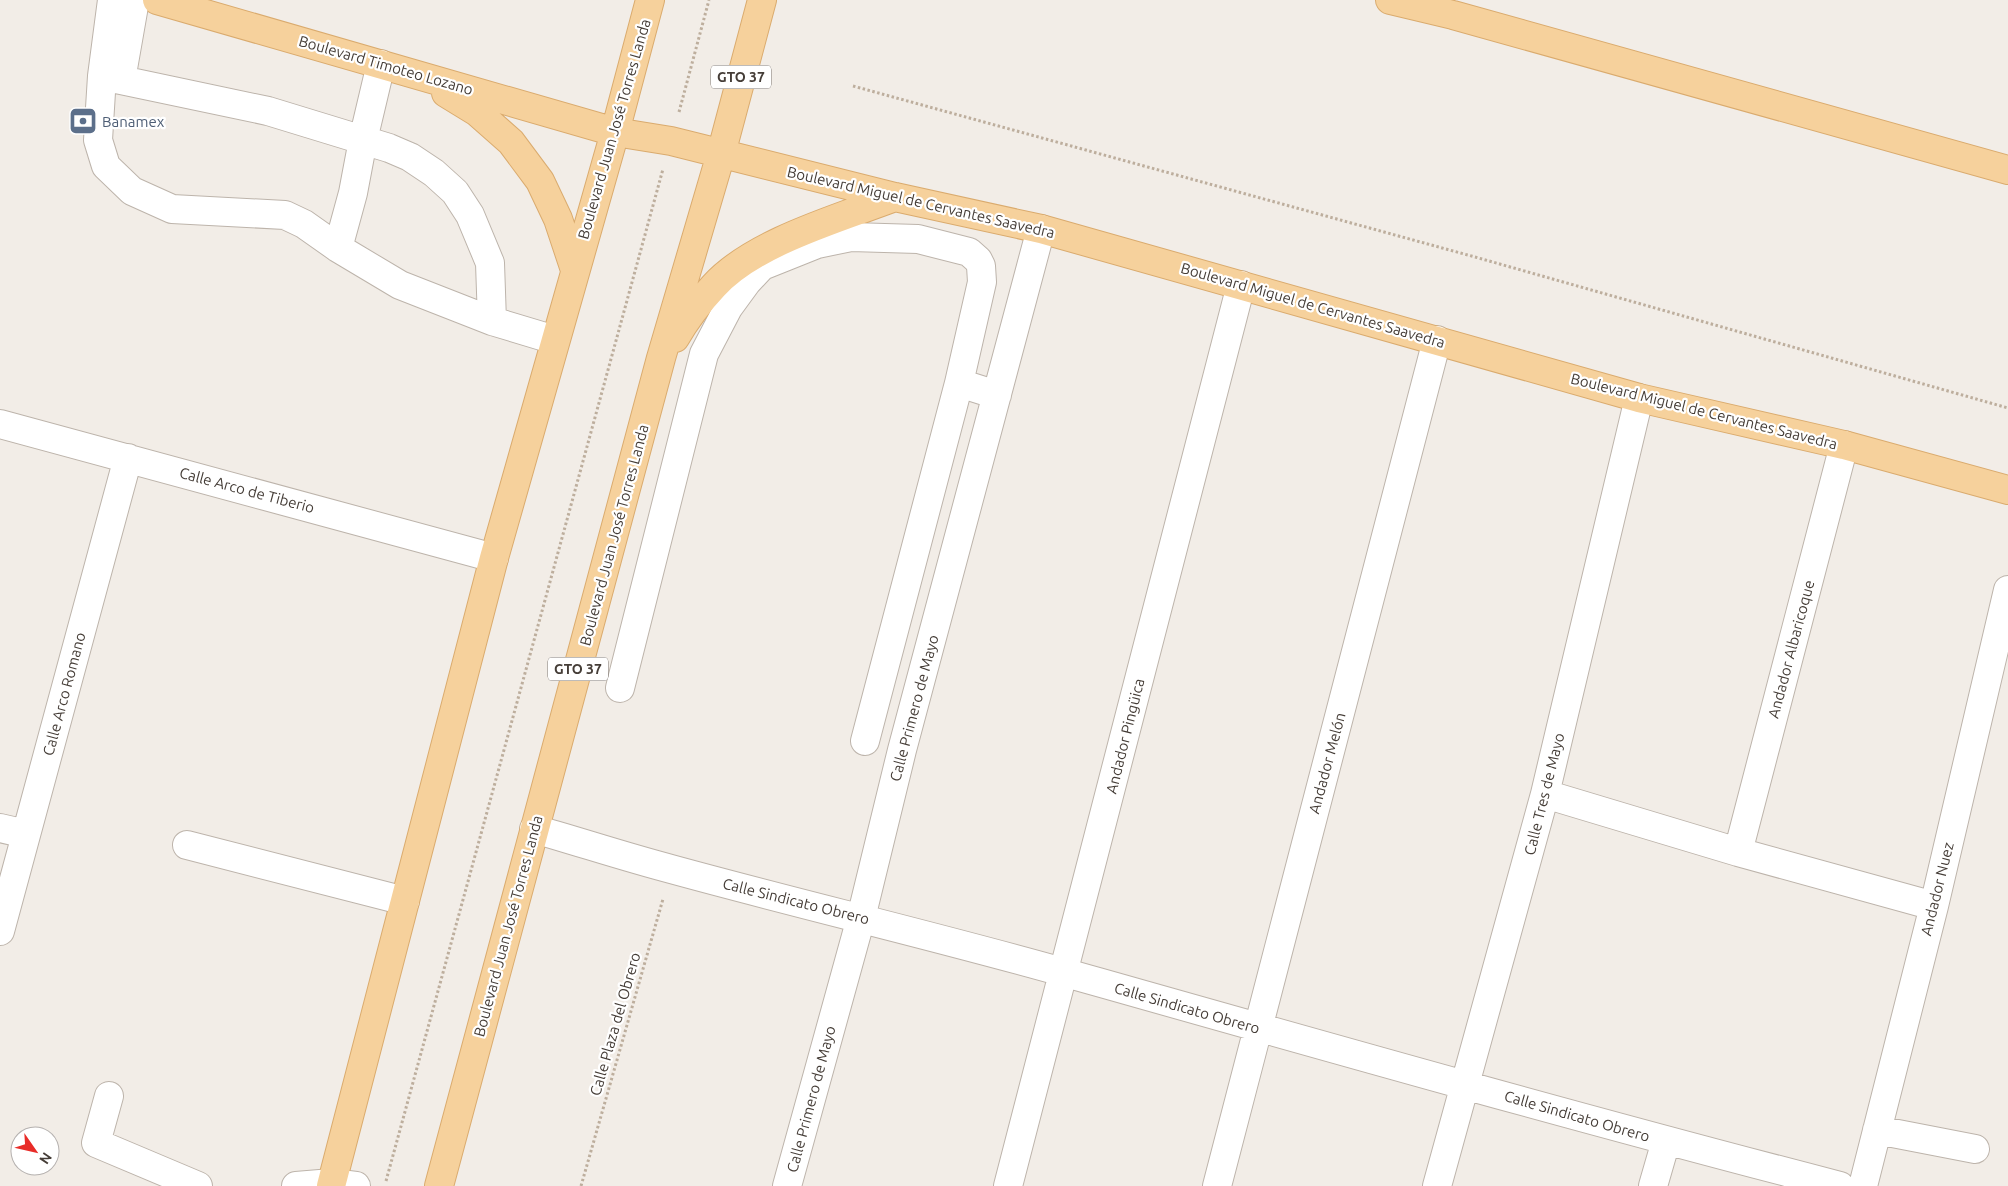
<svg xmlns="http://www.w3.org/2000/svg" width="2008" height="1186" viewBox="0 0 2008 1186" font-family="Ubuntu,sans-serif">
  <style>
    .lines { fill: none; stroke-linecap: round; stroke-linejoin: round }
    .minor-casing { stroke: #bdb4ab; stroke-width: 30 }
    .major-casing { stroke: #daab6e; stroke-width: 30 }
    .path { stroke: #bdae9d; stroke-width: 3; stroke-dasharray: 2.5 2.5; stroke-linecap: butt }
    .minor { stroke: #fff; stroke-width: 28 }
    .major { stroke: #f6d19c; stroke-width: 28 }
    .labels { text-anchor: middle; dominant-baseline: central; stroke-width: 4.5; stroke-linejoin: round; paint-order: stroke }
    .shield { fill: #fff; stroke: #7d7773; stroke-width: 1 }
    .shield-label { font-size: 14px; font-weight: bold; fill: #453d37 }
    .street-label { font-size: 15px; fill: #453d37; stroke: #fff }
    .service-label { font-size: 15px; fill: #4e5e75; stroke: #fff; text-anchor: start }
  </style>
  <rect width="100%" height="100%" fill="#f2ede7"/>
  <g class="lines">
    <defs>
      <path id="minor" d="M112,0l-10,76 -4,64 8,26 26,25 40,18 113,6 19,9 34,24 62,37 92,36 63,19
        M102,76l166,35 121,37 21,9 24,16 21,19 15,23 20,48 2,58
        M121,80l14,-80
        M338,248l15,-55 10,-53 18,-76
        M0,424l494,134
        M620,688l84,-334 24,-46 19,-26 15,-16 55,-22 34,-7 67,2 51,13 9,8 3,6 1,16 -23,101 38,12
        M865,741l94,-358
        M1545,794l193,58 196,54
        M0,828l26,6
        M534,829c46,13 91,28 137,40 131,36 264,67 395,104 258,73 515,146 774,213
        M187,845l218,56
        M1738,852l106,-407
        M0,931l128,-473
        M109,1096l-13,47 102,43
        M1877,1130l98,19
        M296,1186l36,-3 24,3
        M787,1186l74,-268 41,-168 139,-521
        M1008,1186l233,-901
        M1217,1186l220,-846
        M1437,1186l108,-392 94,-396
        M1653,1186l13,-45
        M1863,1186l71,-280 74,-316"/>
      <path id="major" d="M157,0l458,132 56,9 224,56 146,32 598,169 205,47 164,45
        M1390,0l63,15 555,155
        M446,93l31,19 34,30 29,39 18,38 17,51
        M675,338c11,-19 24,-36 39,-52 40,-44 126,-68 181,-89
        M331,1186l163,-628 121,-426 35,-132
        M439,1186l222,-828 60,-204 41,-154"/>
    </defs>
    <use href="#minor" class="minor-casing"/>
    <use href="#major" class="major-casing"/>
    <path class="path" d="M853,86l622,171 533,151
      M679,112l30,-112
      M386,1181l277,-1012
      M581,1186l82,-287"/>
    <use href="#minor" class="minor"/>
    <use href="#major" class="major"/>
  </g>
  <defs>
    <symbol id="bank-square" viewBox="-11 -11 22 22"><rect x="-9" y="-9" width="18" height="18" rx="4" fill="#5c6f8a" stroke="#fff"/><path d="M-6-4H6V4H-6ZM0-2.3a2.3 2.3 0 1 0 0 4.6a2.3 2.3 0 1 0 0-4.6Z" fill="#fff"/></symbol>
  </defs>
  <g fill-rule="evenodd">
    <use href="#bank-square" x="67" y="105" width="32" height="32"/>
  </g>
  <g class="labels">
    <g class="shield">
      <rect x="711" y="65.5" width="60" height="23" rx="4"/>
      <rect x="548" y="657.5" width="60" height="23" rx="4"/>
    </g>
    <g class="shield-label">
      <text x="741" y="77">GTO 37</text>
      <text x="578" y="669">GTO 37</text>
    </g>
    <g class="street-label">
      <text transform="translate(386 65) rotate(16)">Boulevard Timoteo Lozano</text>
      <text transform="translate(614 129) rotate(-74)">Boulevard Juan José Torres Landa</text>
      <text transform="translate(921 202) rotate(13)">Boulevard Miguel de Cervantes Saavedra</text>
      <text transform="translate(1313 305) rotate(16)">Boulevard Miguel de Cervantes Saavedra</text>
      <text transform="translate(1704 411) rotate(14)">Boulevard Miguel de Cervantes Saavedra</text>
      <text transform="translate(247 490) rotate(15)">Calle Arco de Tiberio</text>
      <text transform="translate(614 535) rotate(-75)">Boulevard Juan José Torres Landa</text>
      <text transform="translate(1791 649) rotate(-75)">Andador Albaricoque</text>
      <text transform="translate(64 694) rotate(-75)">Calle Arco Romano</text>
      <text transform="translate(914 708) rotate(-75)">Calle Primero de Mayo</text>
      <text transform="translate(1125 736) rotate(-76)">Andador Pingüica</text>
      <text transform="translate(1327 763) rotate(-75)">Andador Melón</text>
      <text transform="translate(1544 794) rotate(-76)">Calle Tres de Mayo</text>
      <text transform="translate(1937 889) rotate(-76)">Andador Nuez</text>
      <text transform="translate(796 901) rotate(14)">Calle Sindicato Obrero</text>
      <text transform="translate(508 926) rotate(-75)">Boulevard Juan José Torres Landa</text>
      <text transform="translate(1187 1008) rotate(16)">Calle Sindicato Obrero</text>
      <text transform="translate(615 1024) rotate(-74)">Calle Plaza del Obrero</text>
      <text transform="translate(811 1099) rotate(-75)">Calle Primero de Mayo</text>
      <text transform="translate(1577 1116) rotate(16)">Calle Sindicato Obrero</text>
    </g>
    <g class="service-label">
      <text x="102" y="121">Banamex</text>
    </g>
  </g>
  <g transform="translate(35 1151) rotate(124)"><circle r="24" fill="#ffffff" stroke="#b5b1af"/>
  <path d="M0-4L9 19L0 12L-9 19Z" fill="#e82c28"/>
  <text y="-8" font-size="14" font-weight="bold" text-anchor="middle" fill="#453d37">N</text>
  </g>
</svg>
